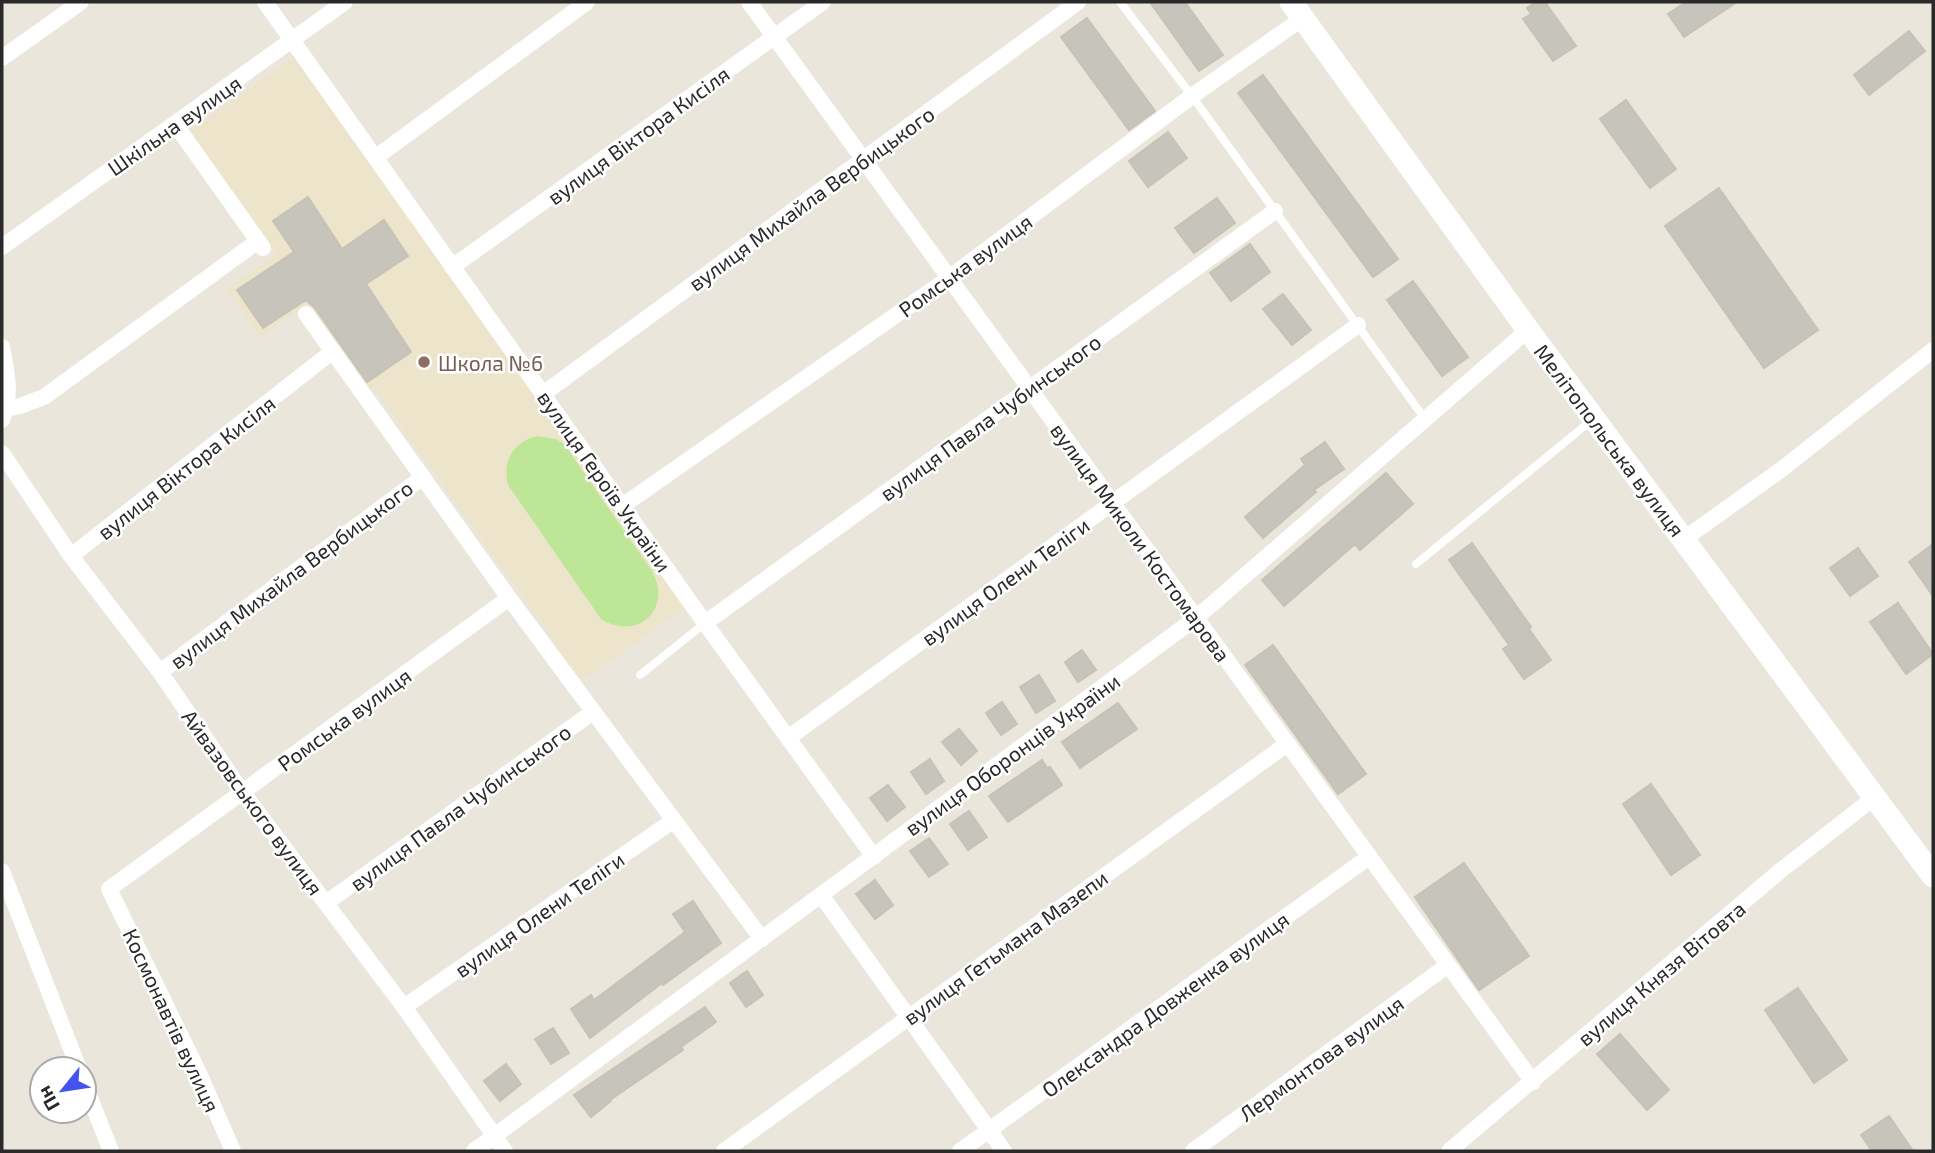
<svg xmlns="http://www.w3.org/2000/svg" width="1935" height="1153" viewBox="0 0 1935 1153" font-family="'Exo 2',sans-serif">
  <style>
    .education { fill: #ece5cc }
    .pitch { fill: #bde697 }
    .building { fill: #c7c4bb; stroke: #c6c2b6; stroke-width: 2 }
    .lines { fill: none; stroke-linecap: round; stroke-linejoin: round }
    .service { stroke: #fff; stroke-width: 8 }
    .minor { stroke: #fff; stroke-width: 16 }
    .secondary { stroke: #fff; stroke-width: 23 }
    .education-dot { fill: #8d6e63; stroke: #fff; stroke-width: 2.5 }
    .labels { text-anchor: middle; dominant-baseline: central; stroke-width: 5; stroke-linejoin: round; paint-order: stroke }
    .street-label { font-size: 21px; fill: #2a2a2a; stroke: #fff }
    .education-label { font-size: 21px; fill: #785e54; stroke: #fff; text-anchor: start }
  </style>
  <rect width="100%" height="100%" fill="#ebe6dc"/>
  <path class="education" d="M297,55l390,552 -105,74 -208,-293 -15,10 -62,-88 -38,27 -33,-47 50,-36 -87,-123z"/>
  <path class="pitch" d="M537,436l19,3 8,5 88,127c21,37 -14,71 -51,48l-93,-134c-6,-24 5,-43 29,-49z"/>
  <path class="building" d="M1150,2h35l38,53 -24,16z
    M1536,2h9l31,44 -23,15 -30,-42 8,-5 -4,-6z
    M1686,2h51l-53,35 -16,-23z
    M1087,18l68,93 -26,19 -68,-93z
    M1909,31l16,20 -56,44 -15,-20z
    M1263,75l135,184 -25,18 -135,-184z
    M1626,100l50,69 -26,19 -50,-69z
    M1168,132l19,26 -39,29 -19,-26z
    M1719,188l99,142 -54,38 -99,-142z
    M308,197l34,52 42,-29 24,36 -42,28 45,68 -44,30 -52,-74 -9,-8 -43,28 -26,-38 57,-38 -21,-31z
    M1217,198l18,25 -41,30 -19,-25z
    M1250,244l20,28 -39,29 -21,-28z
    M1413,281l55,76 -26,19 -55,-76z
    M1283,294l28,36 -19,15 -29,-36z
    M1325,442l19,27 -30,21 2,2 -53,46 -18,-21 60,-52 -4,-6z
    M1386,473l27,31 -53,46 -5,-6 -71,62 -22,-26z
    M1472,543l59,84 -2,2 22,31 -27,19 -21,-30 6,-4 -60,-85z
    M1933,544v52l-24,-34z
    M1858,548l20,28 -28,20 -20,-28z
    M1898,603l35,51 -27,20 -36,-52z
    M1273,645l93,129 -28,20 -93,-129z
    M1082,650l14,20 -18,12 -13,-20z
    M1039,675l16,26 -19,12 -16,-26z
    M1002,702l15,22 -16,11 -15,-22z
    M1118,703l19,26 -57,39 -18,-26z
    M959,729l18,22 -16,14 -19,-23z
    M930,759l14,22 -18,13 -15,-22z
    M1042,760l5,8 3,-1 12,18 -54,37 -19,-26z
    M1651,784l49,71 -29,20 -48,-71z
    M888,785l17,22 -18,14 -17,-23z
    M969,811l18,26 -19,13 -18,-26z
    M929,838l19,26 -19,13 -19,-26z
    M1464,863l65,93 -50,34 -64,-93z
    M875,880l18,25 -18,14 -19,-25z
    M693,901l28,42 -58,42 -1,-2 -72,55 -19,-29 20,-14 3,5 91,-68 -12,-18z
    M747,971l16,24 -17,12 -16,-24z
    M1798,988l49,72 -33,23 -49,-73z
    M705,1007l11,15 -35,25 2,3 -73,50 1,1 -20,16 -17,-22z
    M553,1028l16,25 -18,11 -16,-25z
    M1620,1034l49,56 -22,20 -50,-56z
    M506,1064l15,20 -21,17 -16,-20z
    M1889,1116l24,35h-41l-11,-16z"/>
  <g class="lines">
    <path class="service" d="M1120,2l72,94 233,323
      M1416,564l176,-144
      M640,675l65,-52"/>
    <path class="minor" d="M265,2l440,621 169,234
      M749,2l784,1080
      M2,58l79,-56
      M175,124l88,124
      M375,158l212,-156
      M2,247l343,-245
      M452,267l371,-265
      M306,314l203,284 253,341
      M2,347c5,26 10,48 0,73
      M543,394l535,-392
      M6,409l14,-3 24,-9 214,-156
      M2,453l69,103 89,116 83,121 161,214 101,144
      M622,506l327,-228 243,-182 111,-78
      M1684,539l98,-70 151,-119
      M71,556l262,-205
      M705,623l570,-412
      M160,672l263,-195
      M788,738l570,-413
      M2,871l77,198
      M821,895l183,256
      M326,903l267,-191
      M404,1007l270,-187
      M84,1083l27,68
      M233,1151l-34,-78 -90,-184 400,-291
      M474,1151l722,-533 332,-288
      M724,1151l563,-407
      M960,1151l409,-294
      M1193,1151l255,-186
      M1449,1151l331,-280 95,-74"/>
    <path class="secondary" d="M1291,2l237,328 405,546"/>
  </g>
  <circle class="education-dot" cx="424" cy="362" r="7"/>
  <g class="labels">
    <g class="street-label">
      <text transform="translate(174 125) rotate(-35)">Шкільна вулиця</text>
      <text transform="translate(638 135) rotate(-36)">вулиця Віктора Кисіля</text>
      <text transform="translate(811 198) rotate(-36)">вулиця Михайла Вербицького</text>
      <text transform="translate(965 265) rotate(-36)">Ромська вулиця</text>
      <text transform="translate(990 417) rotate(-36)">вулиця Павла Чубинського</text>
      <text transform="translate(1610 440) rotate(53)">Мелітопольська вулиця</text>
      <text transform="translate(186 467) rotate(-38)">вулиця Віктора Кисіля</text>
      <text transform="translate(605 481) rotate(55)">вулиця Героїв України</text>
      <text transform="translate(1141 542) rotate(54)">вулиця Миколи Костомарова</text>
      <text transform="translate(291 574) rotate(-37)">вулиця Михайла Вербицького</text>
      <text transform="translate(1005 581) rotate(-36)">вулиця Олени Теліги</text>
      <text transform="translate(344 719) rotate(-36)">Ромська вулиця</text>
      <text transform="translate(1012 754) rotate(-36)">вулиця Оборонців України</text>
      <text transform="translate(253 802) rotate(54)">Айвазовського вулиця</text>
      <text transform="translate(460 807) rotate(-36)">вулиця Павла Чубинського</text>
      <text transform="translate(539 914) rotate(-35)">вулиця Олени Теліги</text>
      <text transform="translate(1005 947) rotate(-36)">вулиця Гетьмана Мазепи</text>
      <text transform="translate(1661 973) rotate(-40)">вулиця Князя Вітовта</text>
      <text transform="translate(1165 1004) rotate(-36)">Олександра Довженка вулиця</text>
      <text transform="translate(172 1020) rotate(65)">Космонавтів вулиця</text>
      <text transform="translate(1321 1058) rotate(-36)">Лермонтова вулиця</text>
    </g>
    <g class="education-label">
      <text x="438" y="362">Школа №6</text>
    </g>
  </g>
  <rect width="1935" height="1153" fill="none" stroke="#2a2a2a" stroke-width="7"/>
  <g transform="translate(63 1090) rotate(240)"><circle r="33" fill="#ffffff" stroke="#aaaaaa" stroke-width="2"/>
  <path d="M0-5L12 26L0 18L-12 26Z" fill="#4352f1"/>
  <text y="-10" font-size="19" font-weight="bold" text-anchor="middle" fill="#2a2a2a">Пн</text>
  </g>
</svg>
